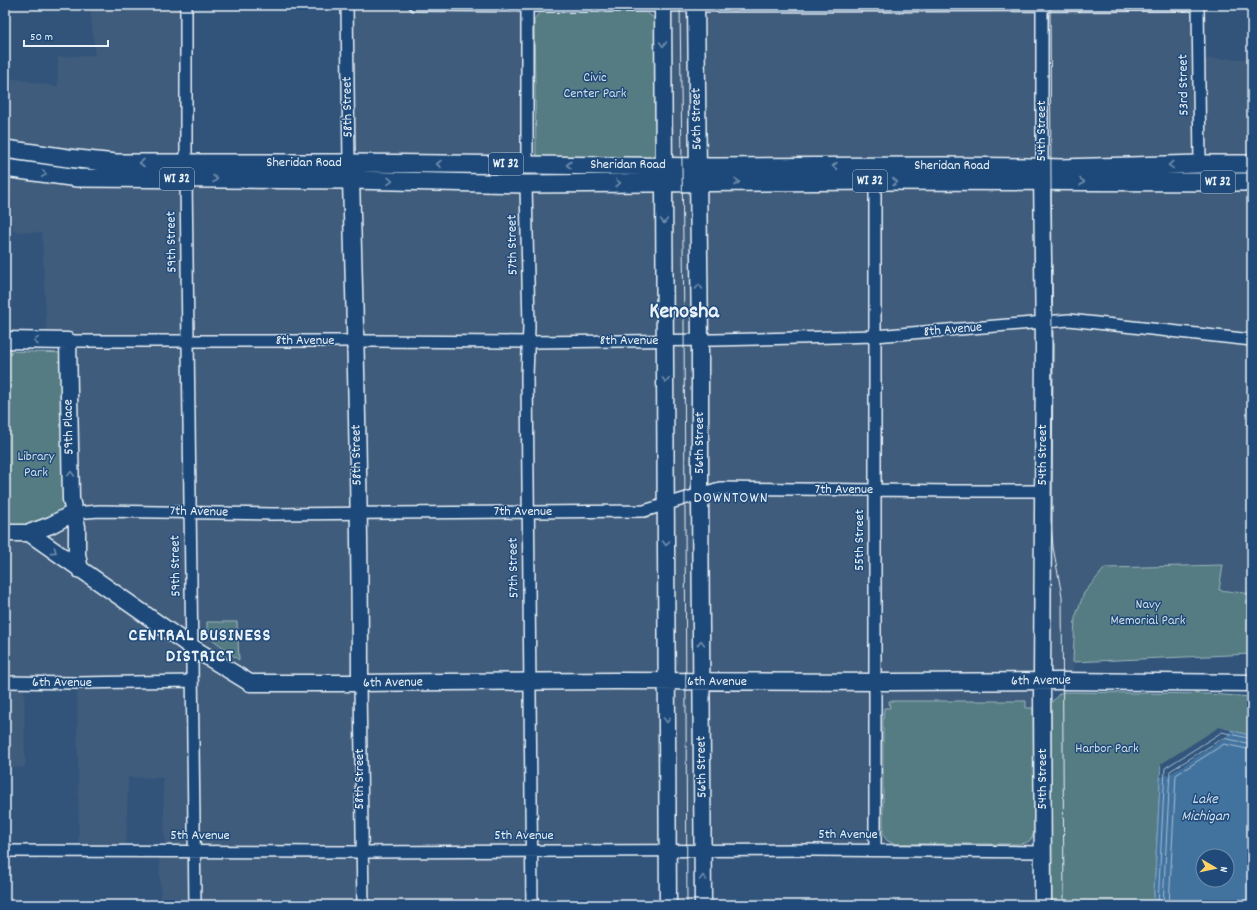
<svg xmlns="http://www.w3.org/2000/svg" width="1257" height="910" viewBox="0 0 1257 910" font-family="Dekko,sans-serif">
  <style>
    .built { fill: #3f5c7c }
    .green { fill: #557c82; stroke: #9eb6bd }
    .water { fill: #42739f; stroke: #84a5c3; fill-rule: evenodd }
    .pier { fill: #32547b }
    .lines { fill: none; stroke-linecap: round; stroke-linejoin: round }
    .shore { stroke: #a6bfd4; stroke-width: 1 }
    .street-casing { stroke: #e8f1f8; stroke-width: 14 }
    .secondary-casing { stroke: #e8f1f8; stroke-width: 19 }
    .primary-casing { stroke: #e8f1f8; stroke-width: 20 }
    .street { stroke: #1f4a7a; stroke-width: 11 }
    .secondary { stroke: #1f4a7a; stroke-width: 16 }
    .primary { stroke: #1f4a7a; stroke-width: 17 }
    .tram { stroke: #e8f1f8; stroke-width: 1 }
    .oneway { stroke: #6f8dac }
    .labels { text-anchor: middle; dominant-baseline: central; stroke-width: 3; stroke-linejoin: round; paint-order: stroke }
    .shield { fill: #1f4a7a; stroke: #acbfd2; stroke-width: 1 }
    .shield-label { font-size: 13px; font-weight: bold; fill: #e8f1f8 }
    .park-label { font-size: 14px; fill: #d2dfe6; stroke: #1f4a7a }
    .street-label { font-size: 14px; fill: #e8f1f8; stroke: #1f4a7a }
    .water-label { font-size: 15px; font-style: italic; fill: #cfdeeb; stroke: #1f4a7a }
    .quarter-label { font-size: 16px; letter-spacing: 1px; fill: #e8f1f8; stroke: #1f4a7a }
    .district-label { font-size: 18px; font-weight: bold; letter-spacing: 1px; fill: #e8f1f8; stroke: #1f4a7a }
    .town-label { font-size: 22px; font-weight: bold; fill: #e8f1f8; stroke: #1f4a7a }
  </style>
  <rect width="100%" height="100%" fill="#32547b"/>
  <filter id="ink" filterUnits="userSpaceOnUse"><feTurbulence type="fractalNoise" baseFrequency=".025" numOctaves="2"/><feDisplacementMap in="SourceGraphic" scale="8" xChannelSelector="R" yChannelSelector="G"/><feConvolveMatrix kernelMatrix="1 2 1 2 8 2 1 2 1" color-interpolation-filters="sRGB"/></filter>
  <g filter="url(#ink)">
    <path class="built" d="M90,5h96l-7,144 7,5v9h163l-2,-158h851v54h54v535l-33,-4 3,-25 -117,3 -32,94 1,19h-32l1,171 -512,-1 1,54h-371l-2,-54h6l-2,-73 -35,-1 -2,74h-47l-2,-168h-53l1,84h-20v-234l63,-191 -21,-1 -5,-108 -29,-2 -3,-62 -5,-1v-91l53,10v-30l37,-2z"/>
    <path class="green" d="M541,11l105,1 9,7 1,135 -7,6h-105l-8,-6 -2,-135z
      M5,351l59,2 5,157 -44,20h-20z
      M1223,565l-4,25 33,4v60l-179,8 2,-44 9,-25 21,-25z
      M207,622h30l2,38 -32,-25z
      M1063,692l146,2 43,3v39l-30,-8 -61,38 -7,127 1,12h-103l-1,-202 8,-9z
      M889,701h137v7h7l1,122c-1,11 -7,14 -17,14h-119c-8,-1 -13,-3 -15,-11v-113l1,-12h6z"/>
    <path class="water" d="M1222,728l30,8v169h-97l-1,-12 7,-127zM1203,856h24v24h-24z"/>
    <path class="pier" d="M1219,727l12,3 -6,8 -55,36 -9,3v-13z"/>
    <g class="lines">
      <path class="shore" d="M1158,905l7,-137 57,-36 30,7
        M1163,905l7,-134 53,-33 29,6
        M1169,905l7,-130 48,-31 28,6"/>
      <defs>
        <path id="street" d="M347,5l2,158
          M415,5l122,1 653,-1
          M527,5v160
          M1042,5v162
          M1198,5l2,159
          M186,163v-158
          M186,179l9,726
          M526,184l3,143 -2,48 5,530
          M68,341h303l158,1 185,-2 161,-4 194,-16 183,20
          M73,513l27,-2 172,3 372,-3 76,-23 232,3h91
          M5,682l72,1 115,-2
          M360,683l3,222
          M875,850v-669
          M5,851l356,1 452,-2 230,2"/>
        <path id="secondary" d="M663,5l5,900
          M696,5l4,335v154l3,411
          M349,167l2,13c5,168 9,336 9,503
          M1042,169l2,177 -2,335 1,224
          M5,340l63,1 3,158 6,28v27l3,16
          M5,533h24l22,-8 22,-12
          M29,533l164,115 57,35h110l84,-1 172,-1 276,1 171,-1 189,2"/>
        <path id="primary" d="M5,149l63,9 48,5h233l365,4 232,-1 83,1 32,1 139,-4h52
          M5,168l73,10 273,2 175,4 349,-3 377,1"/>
      </defs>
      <use href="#street" class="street-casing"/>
      <use href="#secondary" class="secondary-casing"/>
      <use href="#primary" class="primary-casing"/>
      <use href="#street" class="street"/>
      <use href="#secondary" class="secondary"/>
      <use href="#primary" class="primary"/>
      <path class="tram" d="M680,5l4,318 3,582
        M1050,5l2,341 -1,174 2,27 9,49 2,309"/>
    </g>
    <defs><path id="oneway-chevron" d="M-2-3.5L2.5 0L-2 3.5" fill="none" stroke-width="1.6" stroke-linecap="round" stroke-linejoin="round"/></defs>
    <g class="oneway">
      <use href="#oneway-chevron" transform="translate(663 44) rotate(90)"/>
      <use href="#oneway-chevron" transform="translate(142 163) rotate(180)"/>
      <use href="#oneway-chevron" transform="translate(439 164) rotate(-180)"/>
      <use href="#oneway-chevron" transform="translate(569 165) rotate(-180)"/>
      <use href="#oneway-chevron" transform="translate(1171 165) rotate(178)"/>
      <use href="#oneway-chevron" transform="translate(835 166) rotate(180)"/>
      <use href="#oneway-chevron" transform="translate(44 174) rotate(8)"/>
      <use href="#oneway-chevron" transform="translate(215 179)"/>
      <use href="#oneway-chevron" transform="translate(390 181) rotate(1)"/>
      <use href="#oneway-chevron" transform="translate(737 182)"/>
      <use href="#oneway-chevron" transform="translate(895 182)"/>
      <use href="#oneway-chevron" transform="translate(1082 182)"/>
      <use href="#oneway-chevron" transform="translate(618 183) rotate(-1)"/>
      <use href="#oneway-chevron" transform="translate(664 221) rotate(89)"/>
      <use href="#oneway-chevron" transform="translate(699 287) rotate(-91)"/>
      <use href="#oneway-chevron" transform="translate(36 341) rotate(-179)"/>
      <use href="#oneway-chevron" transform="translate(666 380) rotate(90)"/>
      <use href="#oneway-chevron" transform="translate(71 474) rotate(-91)"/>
      <use href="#oneway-chevron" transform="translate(666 543) rotate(90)"/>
      <use href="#oneway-chevron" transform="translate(54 551) rotate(36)"/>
      <use href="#oneway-chevron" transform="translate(701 643) rotate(-90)"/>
      <use href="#oneway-chevron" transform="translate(667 720) rotate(89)"/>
      <use href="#oneway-chevron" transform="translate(703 878) rotate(-90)"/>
    </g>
  </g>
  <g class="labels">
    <g class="shield">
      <rect x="489" y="153" width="34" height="22" rx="3"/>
      <rect x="160" y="168" width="34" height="22" rx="3"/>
      <rect x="853" y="170" width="34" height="22" rx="3"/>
      <rect x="1201" y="171" width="34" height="22" rx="3"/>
    </g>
    <g class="shield-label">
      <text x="506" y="164">WI 32</text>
      <text x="177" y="179">WI 32</text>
      <text x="870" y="181">WI 32</text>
      <text x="1218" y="182">WI 32</text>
    </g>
    <g class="park-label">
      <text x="595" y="78">Civic<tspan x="595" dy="16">Center Park</tspan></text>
      <text x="36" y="457">Library<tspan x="36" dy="16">Park</tspan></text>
      <text x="1148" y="605">Navy<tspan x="1148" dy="16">Memorial Park</tspan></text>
      <text x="1107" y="749">Harbor Park</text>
    </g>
    <g class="street-label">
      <text transform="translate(1184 85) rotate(-91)">53rd Street</text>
      <text transform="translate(348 107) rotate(-91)">58th Street</text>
      <text transform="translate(697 119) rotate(-91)">56th Street</text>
      <text transform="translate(1042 131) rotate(-90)">54th Street</text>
      <text x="304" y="163">Sheridan Road</text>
      <text x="628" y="165">Sheridan Road</text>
      <text x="952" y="166">Sheridan Road</text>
      <text transform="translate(172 242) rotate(-91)">59th Street</text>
      <text transform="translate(513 245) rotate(-91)">57th Street</text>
      <text transform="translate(953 330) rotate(-5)">8th Avenue</text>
      <text x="305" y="341">8th Avenue</text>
      <text x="629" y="341">8th Avenue</text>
      <text transform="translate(69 427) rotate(-91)">59th Place</text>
      <text transform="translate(700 443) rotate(-90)">56th Street</text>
      <text transform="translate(357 455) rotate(-91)">58th Street</text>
      <text transform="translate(1043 455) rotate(-90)">54th Street</text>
      <text x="844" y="490">7th Avenue</text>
      <text transform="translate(199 512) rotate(1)">7th Avenue</text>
      <text x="523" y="512">7th Avenue</text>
      <text transform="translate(860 540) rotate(-90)">55th Street</text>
      <text transform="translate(176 566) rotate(-91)">59th Street</text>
      <text transform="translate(514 568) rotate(-91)">57th Street</text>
      <text transform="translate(1041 681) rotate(-1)">6th Avenue</text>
      <text x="717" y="682">6th Avenue</text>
      <text x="62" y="683">6th Avenue</text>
      <text transform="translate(393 683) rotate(-1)">6th Avenue</text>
      <text transform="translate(702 767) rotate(-91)">56th Street</text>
      <text transform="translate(360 779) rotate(-90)">58th Street</text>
      <text transform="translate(1043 779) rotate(-90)">54th Street</text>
      <text x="848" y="835">5th Avenue</text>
      <text x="200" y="836">5th Avenue</text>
      <text x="524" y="836">5th Avenue</text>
    </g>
    <g class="water-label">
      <text x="1205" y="800">Lake<tspan x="1205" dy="17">Michigan</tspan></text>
    </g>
    <g class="quarter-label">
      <text x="731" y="498">DOWNTOWN</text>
    </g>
    <g class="district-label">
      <text x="200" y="636">CENTRAL BUSINESS<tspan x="200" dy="21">DISTRICT</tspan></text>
    </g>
    <g class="town-label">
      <text x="684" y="312">Kenosha</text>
    </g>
  </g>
  <rect width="1257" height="910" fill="none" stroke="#1f4a7a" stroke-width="20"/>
  <rect x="10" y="10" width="1237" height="890" fill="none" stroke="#e8f1f8" stroke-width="1.5" filter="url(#ink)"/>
  <g transform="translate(1215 868) rotate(99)"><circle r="19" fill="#1f4a7a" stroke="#6f8dac"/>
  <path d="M0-3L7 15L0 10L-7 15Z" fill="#ffd166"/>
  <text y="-6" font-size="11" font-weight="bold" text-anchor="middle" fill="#e8f1f8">N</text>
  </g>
  <path d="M24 40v6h84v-6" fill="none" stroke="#e8f1f8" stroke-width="2"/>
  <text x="30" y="40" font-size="12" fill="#e8f1f8" stroke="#1f4a7a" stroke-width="3" paint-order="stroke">50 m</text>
</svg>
